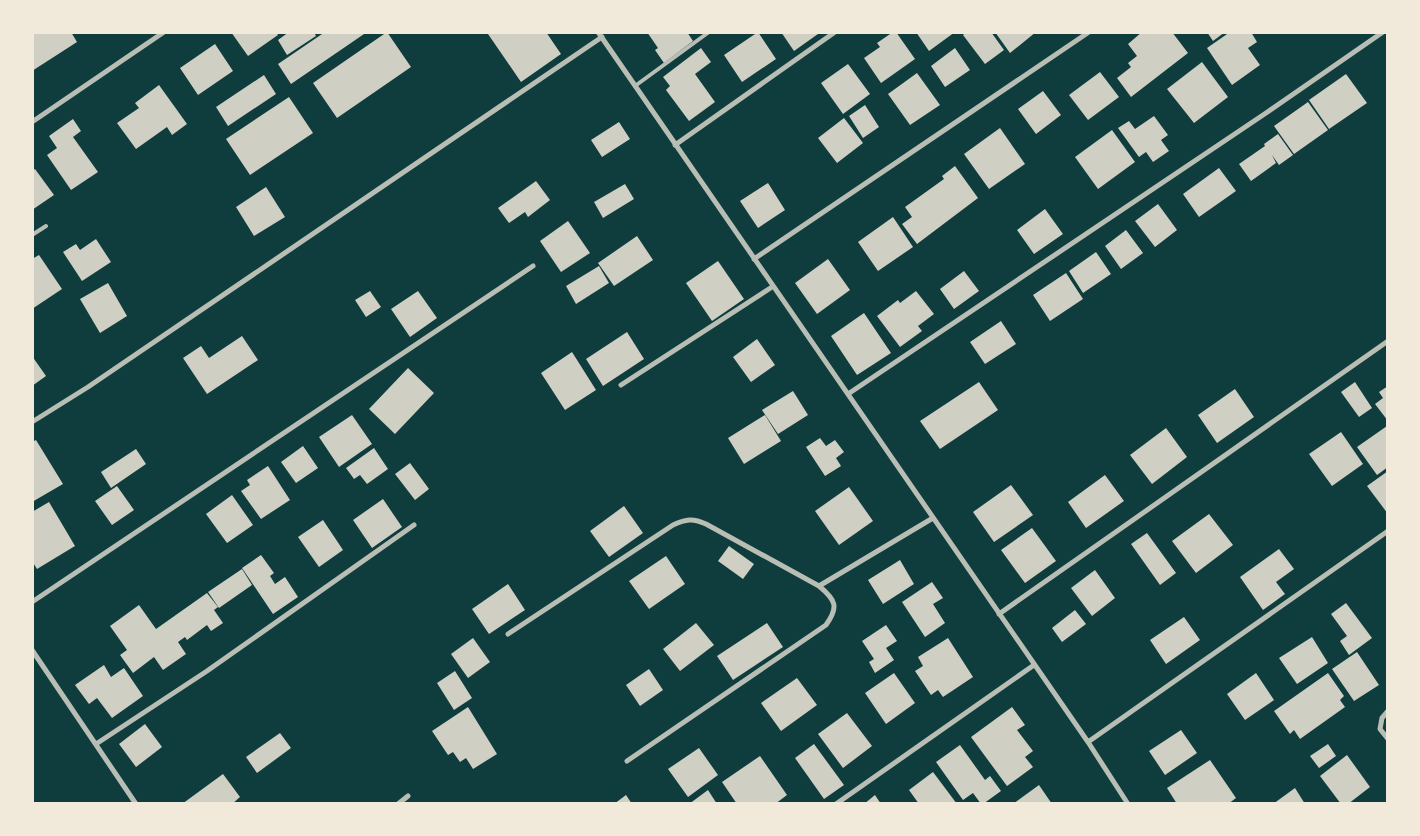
<svg xmlns="http://www.w3.org/2000/svg" width="1420" height="836" viewBox="0 0 1420 836" font-family="Rubik,sans-serif">
  <style>
    .building { fill: #cfcfc3 }
    .lines { fill: none; stroke-linecap: round; stroke-linejoin: round }
    .service { stroke: #b8beb3; stroke-width: 4 }
    .minor { stroke: #b8beb3; stroke-width: 5 }
  </style>
  <rect width="100%" height="100%" fill="#0f3d3e"/>
  <path class="building" d="M71,32l6,10 -45,29v-38z
    M231,32h45l2,3 -30,21z
    M289,32h25l2,4 -29,19 -9,-15z
    M325,32h42l-76,52 -13,-20z
    M387,32l24,35 -74,51 -24,-35z
    M490,32h56l15,22 -40,28 -33,-48z
    M647,32h40l6,9 -29,22 -9,-13 3,-2z
    M758,32l18,27 -34,23 -18,-27z
    M781,32h36l1,2 -24,17z
    M893,32h3l19,27 -34,24 -17,-25 16,-11 -3,-4z
    M916,32h39l-26,19z
    M966,32h25l13,18 -19,14 -22,-29z
    M995,32h41l-26,21z
    M1142,32h30l16,21 -57,44 -14,-19 14,-11 -3,-4 9,-7 -9,-12z
    M1207,32h18l-12,9z
    M1230,32h21l6,10 -9,6 12,17 -28,20 -25,-37z
    M215,44l18,27 -35,24 -18,-27z
    M701,48l10,14 -16,12 20,28 -26,19 -23,-31 4,-4 -7,-9z
    M955,48l15,22 -25,17 -14,-21z
    M1202,62l26,35 -34,26 -27,-34z
    M848,64l22,30 -27,20 -22,-31z
    M1100,72l19,25 -31,23 -19,-25z
    M917,73l23,32 -30,20 -22,-31z
    M1346,74l21,29 -38,26 -20,-29z
    M264,75l12,19 -48,32 -12,-19z
    M159,85l28,39 -15,11 -5,-8 -31,22 -19,-26 22,-15 -4,-5z
    M1043,91l18,24 -25,19 -18,-25z
    M289,97l24,36 -63,42 -24,-36z
    M1308,102l20,28 -34,24 -20,-28z
    M865,105l14,22 -16,11 -14,-22z
    M1154,116l14,19 -7,5 8,11 -16,11 -7,-10 -7,5 -21,-29 11,-7 6,8z
    M844,118l19,25 -26,20 -19,-25z
    M73,119l8,12 -8,6 25,35 -27,18 -24,-35 10,-7 -8,-12z
    M619,122l11,17 -28,18 -11,-17z
    M1000,128l25,36 -36,25 -25,-35z
    M1112,130l23,32 -37,27 -23,-32z
    M1278,134l15,21 -14,10 -7,-10 4,8 -25,18 -12,-17 26,-18 -1,-2z
    M955,166l23,32 -61,46 -15,-20 10,-7 -7,-10 39,-28 -2,-3z
    M1219,168l17,23 -37,26 -16,-23z
    M35,169l19,26 -22,15v-39z
    M536,181l14,19 -22,17 -3,-5 -16,11 -11,-15z
    M768,183l17,27 -27,18 -18,-27z
    M625,184l9,15 -31,19 -9,-16z
    M266,187l19,30 -31,19 -18,-29z
    M1158,204l19,26 -22,17 -20,-26z
    M1045,209l18,25 -29,20 -17,-24z
    M893,217l20,30 -35,24 -20,-29z
    M568,221l22,32 -29,19 -21,-31z
    M1126,230l17,23 -22,16 -16,-23z
    M637,236l16,24 -39,26 -16,-23z
    M96,239l15,23 -29,19 -19,-29 13,-8 4,6z
    M1096,252l15,22 -28,19 -14,-22z
    M39,255l23,34 -30,20v-50z
    M828,259l22,31 -33,24 -22,-31z
    M718,261l26,38 -32,22 -26,-38z
    M599,266l10,17 -33,21 -10,-18z
    M964,271l15,20 -25,18 -14,-20z
    M1066,273l17,26 -33,22 -17,-26z
    M108,283l19,33 -27,17 -20,-34z
    M370,291l11,16 -15,10 -11,-17z
    M418,291l19,27 -27,19 -19,-28z
    M916,291l18,23 -16,12 4,5 -22,16 -23,-31 21,-16 2,3z
    M864,313l27,40 -34,22 -26,-39z
    M1001,321l15,23 -31,20 -15,-22z
    M627,332l17,27 -41,27 -17,-27z
    M242,336l16,24 -51,34 -24,-36 18,-12 8,12z
    M757,339l18,26 -24,17 -18,-25z
    M572,352l24,38 -31,20 -24,-37z
    M32,356l14,20 -14,10z
    M408,368l26,25 -39,41 -26,-25z
    M979,382l19,28 -58,39 -20,-28z
    M1355,382l17,26 -13,9 -18,-25z
    M1388,386v35l-13,-17 8,-6 -4,-6z
    M1235,389l19,28 -37,26 -19,-28z
    M793,391l15,24 -30,19 -16,-24z
    M352,415l20,29 -33,23 -20,-30z
    M765,415l16,26 -37,23 -16,-26z
    M1387,426l1,41 -11,8 -20,-28z
    M1166,428l21,29 -35,27 -22,-29z
    M1341,432l22,32 -31,22 -23,-32z
    M820,438l6,8 9,-6 9,12 -8,6 5,8 -16,10 -19,-29z
    M36,440l27,44 -31,18v-60z
    M303,446l15,22 -22,15 -15,-21z
    M374,448l14,21 -21,15 -7,-9 -6,4 -8,-11z
    M136,449l10,15 -35,24 -10,-16z
    M410,463l19,26 -14,11 -20,-26z
    M268,466l22,34 -29,19 -20,-28 9,-6 -3,-5z
    M1388,471v43l-21,-28z
    M1105,475l19,26 -38,27 -18,-26z
    M1011,485l22,30 -39,27 -21,-30z
    M117,486l17,24 -22,15 -17,-24z
    M849,487l24,34 -34,24 -24,-34z
    M232,495l21,30 -26,18 -21,-29z
    M383,499l19,28 -30,21 -19,-28z
    M49,502l26,44 -38,23 -5,-8v-49z
    M624,506l19,27 -34,24 -19,-26z
    M1209,514l24,31 -37,28 -24,-32z
    M323,520l20,30 -24,17 -21,-30z
    M1032,528l24,33 -31,22 -24,-33z
    M1147,533l29,40 -16,12 -29,-41z
    M729,546l25,18 -11,15 -25,-18z
    M1279,549l15,20 -18,13 9,12 -22,16 -23,-33z
    M261,555l13,18 -4,3 5,8 10,-7 13,20 -25,17 -31,-46z
    M666,556l19,28 -36,25 -20,-28z
    M900,560l14,24 -31,20 -15,-24z
    M242,569l10,16 -33,23 -11,-16z
    M1095,570l20,28 -23,18 -21,-28z
    M932,582l11,16 -10,6 12,19 -20,14 -23,-35z
    M508,584l17,26 -36,24 -17,-25z
    M207,593l11,14 -4,3 9,13 -12,8 -4,-6 -20,15 -2,-3 -7,5 -8,-12 16,24 -23,16 -9,-13 -21,16 -13,-18 7,-5 -17,-24 29,-21 17,24z
    M1346,603l26,35 -23,17 -9,-14 7,-5 -16,-22z
    M1075,610l11,14 -24,18 -10,-14z
    M1184,617l16,23 -34,24 -16,-24z
    M696,623l18,22 -34,26 -17,-22z
    M767,623l16,24 -50,33 -16,-24z
    M886,625l11,16 -11,7 8,12 -19,13 -6,-11 5,-3 -12,-18z
    M1312,637l16,26 -31,21 -18,-26z
    M473,638l17,24 -22,16 -17,-24z
    M948,638l25,39 -30,20 -5,-7 -7,5 -16,-24 8,-5 -5,-9z
    M1357,652l22,33 -25,16 -22,-32z
    M104,665l7,12 13,-9 19,28 -31,22 -15,-20 -8,6 -14,-19z
    M649,669l14,21 -23,16 -14,-21z
    M455,671l17,27 -18,12 -17,-27z
    M894,673l21,30 -29,21 -21,-31z
    M1256,673l18,27 -29,20 -18,-26z
    M1328,673l16,23 -4,4 5,7 -45,32 -6,-9 -4,4 -16,-23z
    M797,678l20,27 -36,26 -20,-28z
    M468,707l29,47 -24,15 -7,-11 -6,4 -7,-10 -5,3 -16,-24z
    M1012,707l13,18 -8,5 16,21 -8,6 8,10 -26,19 -36,-49z
    M847,713l25,33 -29,22 -25,-34z
    M145,724l17,23 -26,20 -17,-23z
    M1181,730l16,23 -32,22 -16,-24z
    M280,733l11,15 -34,25 -11,-16z
    M814,744l30,41 -20,14 -29,-41z
    M1328,744l8,12 -17,12 -9,-12z
    M960,745l25,35 5,-4 11,15 -18,13h-2l-8,-11 -10,7 -27,-38z
    M699,748l19,27 -30,22 -20,-28z
    M1347,755l23,32 -22,17h-7l-21,-28z
    M760,756l27,39 -12,9h-38l-15,-22z
    M1210,760l26,38 -8,6h-51l-10,-16z
    M933,772l24,32h-38l-10,-14z
    M223,774l17,23 -8,7h-50z
    M1039,785l13,19h-39z
    M1295,788l10,16h-32z
    M708,790l9,14h-28z
    M626,795l6,9h-18z
    M875,795l6,9h-17z"/>
  <g class="lines">
    <path class="service" d="M635,86l74,-54
      M32,235l14,-9"/>
    <path class="minor" d="M598,32l490,710 40,62
      M32,122l132,-90
      M675,145l160,-113
      M754,259l335,-227
      M621,385l151,-98
      M848,394l418,-281 117,-81
      M32,422l56,-35 514,-350
      M819,586l114,-68
      M32,602l501,-336
      M999,614l389,-273
      M508,634l165,-109c13,-6 20,-7 33,-1l113,62c17,14 20,21 7,39l-199,136
      M32,650l104,154
      M1388,711l-6,7 -2,11 8,10
      M1088,742l300,-211
      M96,744l111,-73 207,-146
      M398,804l10,-8
      M836,804l198,-139"/>
  </g>
  <rect width="1420" height="836" fill="none" stroke="#f1e9da" stroke-width="68"/>
</svg>
